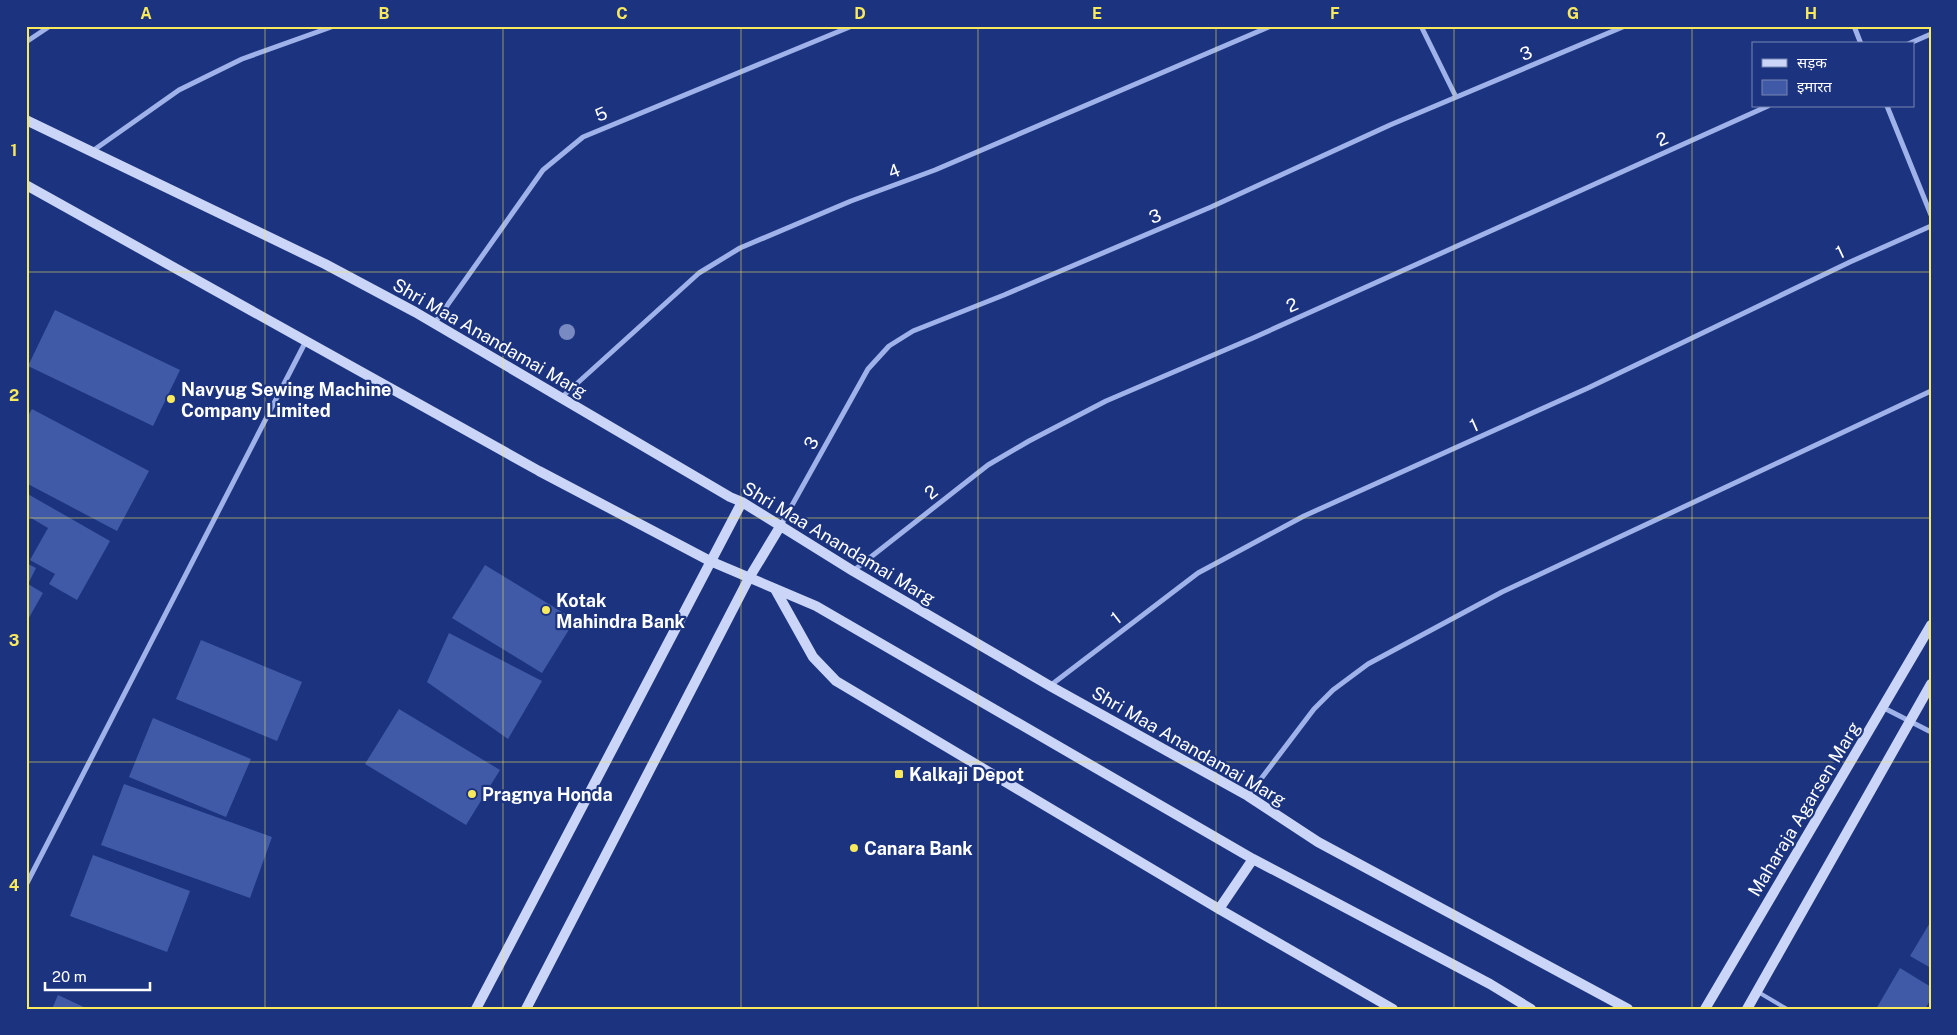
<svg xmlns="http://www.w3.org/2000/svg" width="1957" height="1035" viewBox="0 0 1957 1035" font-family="'Public Sans','Noto Sans Devanagari',sans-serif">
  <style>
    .building { fill: #405aa7 }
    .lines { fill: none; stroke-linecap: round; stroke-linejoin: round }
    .lane { stroke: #9fb2e9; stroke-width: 4 }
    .street { stroke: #9fb2e9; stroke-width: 5 }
    .secondary { stroke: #cad5f7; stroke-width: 10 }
    .tree { fill: #788ac1 }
    .grid { fill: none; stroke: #f9ea5d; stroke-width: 1; stroke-opacity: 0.55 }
    .poi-dot { fill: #f9ea5d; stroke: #1c347f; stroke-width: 2 }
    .labels { text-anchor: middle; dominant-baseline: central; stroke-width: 4.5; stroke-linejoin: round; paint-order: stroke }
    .street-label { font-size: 18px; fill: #fff; stroke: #1c347f }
    .poi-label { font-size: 18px; font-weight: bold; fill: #fff; stroke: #1c347f; text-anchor: start }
    .neatline { fill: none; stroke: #f9ea5d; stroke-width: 2 }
    .grid-label { font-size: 16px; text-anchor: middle; font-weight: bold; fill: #f9ea5d }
  </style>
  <rect width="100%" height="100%" fill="#1c347f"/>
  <path class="building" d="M55,310l125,60 -27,56 -125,-60z
    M32,409l117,62 -32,60 -91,-48v-64z
    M26,493l84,48 -33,59 -28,-16 6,-10 -25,-14 18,-32 -22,-13z
    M26,563l10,5 -8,16 15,9 -17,30z
    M485,565l90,55 -33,53 -90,-55z
    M449,633l93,48 -34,58 -81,-57z
    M201,640l101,42 -25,59 -101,-42z
    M399,709l101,61 -34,55 -101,-61z
    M153,718l98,41 -25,58 -97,-40z
    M124,784l148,53 -22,61 -149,-53z
    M93,855l97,36 -23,61 -97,-36z
    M1931,921v47l-21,-12z
    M1900,968l31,19v12l-6,10h-49z
    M58,995l30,14h-36z"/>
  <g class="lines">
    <path class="lane" d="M1758,992l29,17"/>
    <path class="street" d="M1421,26l35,71
      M1854,26l7,18
      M26,42l24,-16
      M1908,44l23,-10
      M1887,106l44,109
      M91,152l88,-62 63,-31 92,-33
      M434,324l109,-154 40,-33 269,-111
      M562,397l137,-124 41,-25 111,-47 84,-31 336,-144
      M781,525l87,-156 21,-23 24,-15 91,-36 207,-88 179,-82 235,-99
      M853,571l135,-106 41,-24 77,-40 147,-63 515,-232
      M1051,685l147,-112 106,-57 284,-128 262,-126 81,-36
      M1882,707l49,25
      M1248,796l66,-87 19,-19 35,-26 134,-72 429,-201
      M26,885l280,-544"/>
    <path class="secondary" d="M26,120l299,144 90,48 315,185 12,5 111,69 197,115 198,110 70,46 310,167
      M26,185l513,286 171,90 106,45 437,253 237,125 41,25
      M775,589l38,68 23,24 383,228 174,100
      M1219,909l34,-50
      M476,1009l266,-507
      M526,1009l223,-431 32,-53
      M1705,1009l226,-384
      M1747,1009l184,-325"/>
  </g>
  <circle class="tree" cx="567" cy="332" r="8"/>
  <path class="grid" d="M265,26v983M503,26v983M741,26v983M978,26v983M1216,26v983M1454,26v983M1692,26v983M26,272h1905M26,518h1905M26,762h1905"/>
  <g class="poi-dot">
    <circle cx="171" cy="399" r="5"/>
    <circle cx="546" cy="610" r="5"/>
    <rect x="894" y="769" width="10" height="10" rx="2.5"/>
    <circle cx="472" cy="794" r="5"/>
    <circle cx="854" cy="848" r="5"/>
  </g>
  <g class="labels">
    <g class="street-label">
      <text transform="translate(1526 53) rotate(-23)">3</text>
      <text transform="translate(601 114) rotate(-23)">5</text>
      <text transform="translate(1662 139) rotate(-24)">2</text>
      <text transform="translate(894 171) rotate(-21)">4</text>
      <text transform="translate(1155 216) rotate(-23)">3</text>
      <text transform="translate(1840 252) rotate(-25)">1</text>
      <text transform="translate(1292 305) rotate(-24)">2</text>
      <text transform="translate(490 338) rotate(30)">Shri Maa Anandamai Marg</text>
      <text transform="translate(1474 425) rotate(-24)">1</text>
      <text transform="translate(811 443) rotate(-61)">3</text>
      <text transform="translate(931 492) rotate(-38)">2</text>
      <text transform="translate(839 543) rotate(31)">Shri Maa Anandamai Marg</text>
      <text transform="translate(1116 618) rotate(-38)">1</text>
      <text transform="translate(1189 746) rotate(30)">Shri Maa Anandamai Marg</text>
      <text transform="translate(1804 809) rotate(-59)">Maharaja Agarsen Marg</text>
    </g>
    <g class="poi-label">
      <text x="181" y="389">Navyug Sewing Machine<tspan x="181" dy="21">Company Limited</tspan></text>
      <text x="556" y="600">Kotak<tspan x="556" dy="21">Mahindra Bank</tspan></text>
      <text x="909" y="774">Kalkaji Depot</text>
      <text x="482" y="794">Pragnya Honda</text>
      <text x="864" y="848">Canara Bank</text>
    </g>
  </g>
  <rect width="1957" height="1035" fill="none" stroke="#1c347f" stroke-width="55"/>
  <rect x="1752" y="42" width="162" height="65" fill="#1c347f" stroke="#7785b2"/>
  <rect x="1762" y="59" width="25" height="8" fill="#cad5f7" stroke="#7785b2"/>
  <text x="1797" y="68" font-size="15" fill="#ffffff">सड़क</text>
  <rect x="1762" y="80" width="25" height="15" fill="#405aa7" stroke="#7785b2"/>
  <text x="1797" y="92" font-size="15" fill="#ffffff">इमारत</text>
  <path d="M45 982v8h105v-8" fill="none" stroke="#ffffff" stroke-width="2.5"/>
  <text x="52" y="982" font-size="15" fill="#ffffff" stroke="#1c347f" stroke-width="4" paint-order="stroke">20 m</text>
  <rect x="28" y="28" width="1902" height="980" class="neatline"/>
  <g class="grid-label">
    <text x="146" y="19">A</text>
    <text x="384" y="19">B</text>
    <text x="622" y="19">C</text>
    <text x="860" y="19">D</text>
    <text x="1097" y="19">E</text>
    <text x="1335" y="19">F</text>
    <text x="1573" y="19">G</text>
    <text x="1811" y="19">H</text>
    <text x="14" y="156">1</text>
    <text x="14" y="401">2</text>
    <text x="14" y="646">3</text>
    <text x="14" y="891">4</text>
  </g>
</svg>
